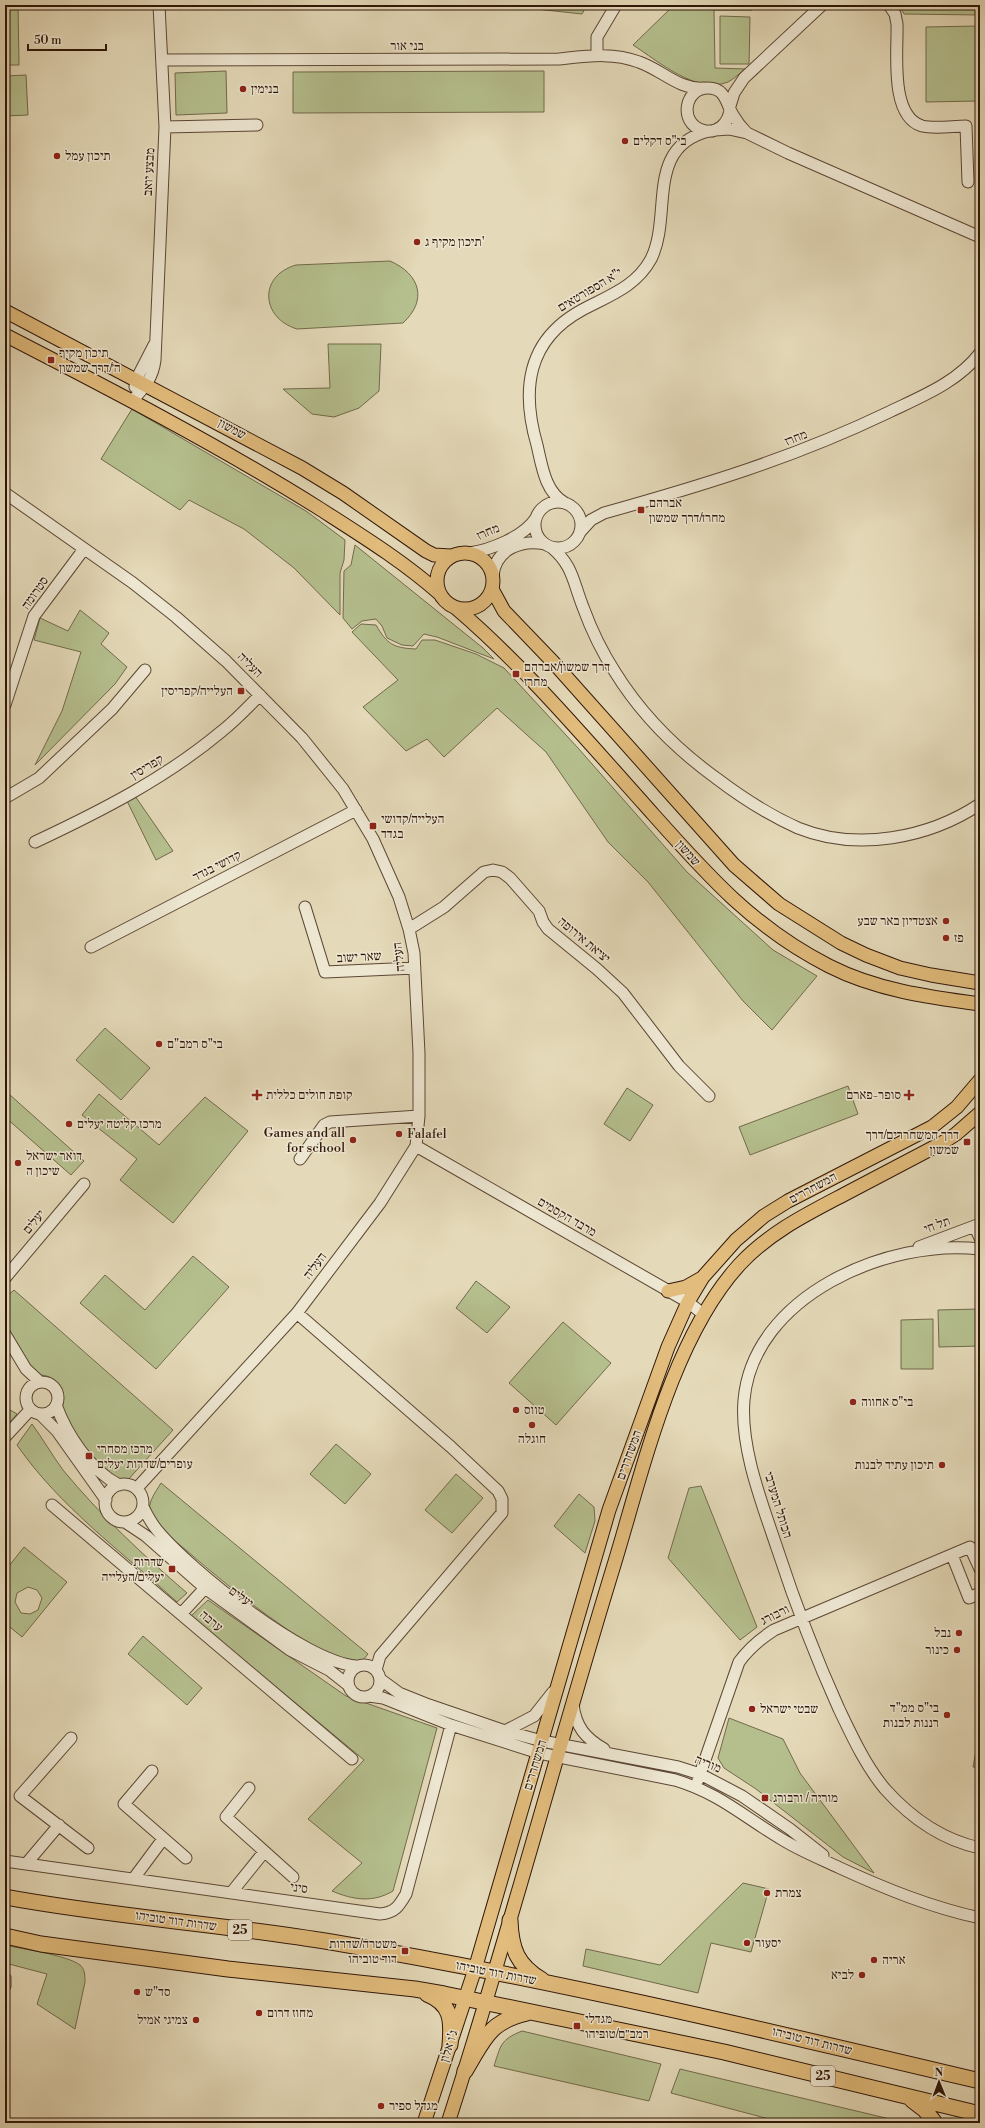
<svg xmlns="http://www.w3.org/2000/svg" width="985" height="2128" viewBox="0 0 985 2128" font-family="'Libre Bodoni','Frank Ruhl Libre',serif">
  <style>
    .green { fill: #b5bf8e; stroke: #726a4b; fill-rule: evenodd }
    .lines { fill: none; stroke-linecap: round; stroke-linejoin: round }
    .minor-casing { stroke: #5c4734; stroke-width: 13 }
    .major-casing { stroke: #2f1608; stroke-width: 15 }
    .highway-casing { stroke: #2f1608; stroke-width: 17 }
    .minor { stroke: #ede6d1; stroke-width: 11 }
    .major { stroke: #e2bc7c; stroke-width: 13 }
    .highway { stroke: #e2bc7c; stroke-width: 15 }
    .poi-dot { fill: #8f2418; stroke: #ede6d1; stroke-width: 1.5 }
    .labels { text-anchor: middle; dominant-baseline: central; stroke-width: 3; stroke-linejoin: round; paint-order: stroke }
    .shield { fill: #ede6d1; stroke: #685444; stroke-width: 1 }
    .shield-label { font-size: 12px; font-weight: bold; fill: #2f1608 }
    .street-label { font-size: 13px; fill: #2f1608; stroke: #ede6d1 }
    .poi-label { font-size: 13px; fill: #2f1608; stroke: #ede6d1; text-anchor: start }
  </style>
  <rect width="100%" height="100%" fill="#e4d9b8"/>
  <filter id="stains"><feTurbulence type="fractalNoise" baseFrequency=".005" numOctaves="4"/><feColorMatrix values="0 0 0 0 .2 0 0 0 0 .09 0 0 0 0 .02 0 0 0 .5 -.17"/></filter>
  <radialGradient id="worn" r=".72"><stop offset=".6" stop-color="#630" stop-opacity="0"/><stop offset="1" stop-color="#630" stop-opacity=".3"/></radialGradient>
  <path class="green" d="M5,5h13l1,60h-14z
    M499,5h88l-5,9z
    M674,5h78v5h-38l1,58 30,1c-5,4 -11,10 -17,13 -31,13 -70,-21 -95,-37z
    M899,5h81v10l-76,-1z
    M720,16l30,1 -1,47h-29z
    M978,26v75l-52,1v-75z
    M226,71l1,42 -51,2 -1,-42z
    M544,71v41l-251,1v-41z
    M26,75l2,40 -23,1v-40z
    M390,261c30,13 38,39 13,62l-106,6c-36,-11 -39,-53 -1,-64z
    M328,344h53l-2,47 -20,17 -25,9 -22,-3 -29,-25 47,-1z
    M132,409l174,102 39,29 -1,20 -4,13v42l-46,-47 -50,-39 -55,-29 -9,10 -79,-51z
    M355,545l128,103 11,11 -57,-22 -13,-3 -11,12 -11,-1 -15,-7 -5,-12 -6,-7 -14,2 -10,8 -9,-11 1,-47 7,-6z
    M80,610l29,23 -8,11 26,23 -12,17 -80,81 27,-54 19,-59 -47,-12 6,-22 28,13z
    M361,624l15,1c11,19 17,23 40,24l6,-9h13l41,14 28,14 74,80 109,124 86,78 44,26 -45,54 -29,-29 -95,-119 -40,-40 -62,-90 -49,-44 -53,49 -17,-18 -21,12 -43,-44 35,-27 -46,-48z
    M135,796l38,55 -17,9 -29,-59z
    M105,1028l45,40 -29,32 -45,-40z
    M848,1086l10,28 -108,41 -11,-28z
    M627,1088l26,17 -23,36 -26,-17z
    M99,1094l60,51 46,-48 43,34 -75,92 -53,-43 17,-21 -55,-44z
    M10,1095l74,66 -13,14 -66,-58v-17z
    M193,1256l36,31 -73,82 -76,-66 25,-28 40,35z
    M476,1281l34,26 -23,26 -31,-25z
    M14,1290l159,140 -47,52h-9l-18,-14 -38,-57c8,-19 -3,-37 -24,-36l-32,-48v-29z
    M980,1309v37l-41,1 -1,-37z
    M933,1319v50h-32v-49z
    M563,1322l48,41 -55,62 -47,-42z
    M5,1407l12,7 -12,14z
    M32,1424c11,15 20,31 31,46 37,45 80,85 124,123l-10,9c-55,-50 -118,-96 -160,-157z
    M336,1444l35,30 -26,30 -35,-30z
    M456,1474l27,24 -31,35 -27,-23z
    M161,1483l207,171 -13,16c-62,-32 -116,-74 -169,-120 -11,-10 -31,-20 -36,-36 -3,-11 5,-21 11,-31z
    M701,1486l56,141 -17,13 -72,-82 21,-70z
    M579,1494l15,13 1,14 -10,32 -31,-27z
    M24,1547l43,35 -45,55 -17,-14v-52zM28,1587l9,3 5,8 -4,12 -8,4 -9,-1 -6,-11 2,-9z
    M208,1600l138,96 91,32 -44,163c-20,12 -40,9 -61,0l30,-28 -54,-44 56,-59 -173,-144z
    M143,1636l59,52 -15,17 -59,-51z
    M729,1718l54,21 17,34 74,100 -31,-16 -87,-68 -32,-21 -6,-10z
    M980,1729v39l-7,-1z
    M743,1883l26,6 -18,63 -40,-9 -13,50 -115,-27 3,-17 74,16z
    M5,1945c17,4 62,10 75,20 5,4 5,11 5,17l-10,47 -38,-25 10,-30 -42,-11z
    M522,2031l139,33 -12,37 -155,-35c7,-21 6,-26 28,-35z
    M680,2069l210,50 -2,4h-104l-113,-30z"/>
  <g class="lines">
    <defs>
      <path id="minor" d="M889,5l6,9 2,10c1,26 -8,92 25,102 13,3 31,0 44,0l2,56
        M597,55v-18l19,-32
        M162,60l397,-1c28,-3 54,-7 80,3 23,8 40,28 65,26
        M730,106l4,-13 10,-15 78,-73
        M730,109c-1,14 -13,26 -28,21 -23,-7 -18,-42 6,-42 18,0 18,16 25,27 4,7 8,12 13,17
        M165,127l92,-2
        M715,130l14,-1 18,4 41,20 192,84
        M135,387l1,-7 18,-35
        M132,401c12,-13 21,-23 23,-41l10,-233 -6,-122
        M5,493l128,90 43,34 50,44 76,77 41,51 30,50 26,58 10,32 5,24 5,100v63l-3,30 -36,57 -83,110 -160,175
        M535 525a23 23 0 1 1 46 0a23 23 0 1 1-46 0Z
        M565,503c-20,-11 -23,-37 -28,-58 -16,-55 -10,-105 45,-135 26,-14 54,-23 69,-51 22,-44 -7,-112 58,-128
        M580,532l11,-12 13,-7c100,-28 189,-55 283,-100 33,-16 70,-30 93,-60
        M551,547c22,18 22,35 32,60 8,22 19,45 32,65 26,42 61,77 101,106 25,19 53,37 82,50 59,24 131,10 182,-24
        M469,553c21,-3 55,-16 67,-35
        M493,576c2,-27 29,-37 52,-32
        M5,705l29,-89 50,-67
        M5,798l34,-20 73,-69 33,-39
        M35,842c66,-31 131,-64 187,-111 14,-11 26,-24 38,-36
        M305,907l20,65 90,-4
        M409,929l35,-22 40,-35 9,-2 9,2 8,6 29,33 4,11 5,7 49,40 26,24 56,73 30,30
        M91,947l265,-137
        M416,1146l272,156 15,12
        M300,1159l24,-34 6,-3 89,-6
        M975,1227l5,11
        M919,1247l61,-23
        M980,1249c-92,-11 -227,47 -236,151 -4,48 18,103 33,148 18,55 38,108 62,161 13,27 26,56 46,80 26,29 57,51 95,59
        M5,1278l79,-94
        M297,1313l154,134 47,44 4,8v14l-122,143 -4,14
        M5,1334l21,35 14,13
        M26 1398a16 16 0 1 1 32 0a16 16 0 1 1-32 0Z
        M56,1405c11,30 34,65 63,80
        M40,1414l17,17 49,69
        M5,1437l25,-27
        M105 1503a19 19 0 1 1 38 0a19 19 0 1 1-38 0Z
        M52,1505l300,254
        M143,1507c4,8 8,16 14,23 33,40 148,132 199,136
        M125,1522l21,14 59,52 85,62 39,20 19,15
        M952,1555l17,43 11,-5
        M181,1614l24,-26
        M348 1681a16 16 0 1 1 32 0a16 16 0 1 1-32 0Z
        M380,1679l19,14 30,12 76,26 37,10 136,26 22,7 42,22 48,33 33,26
        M369,1696l14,2 68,27 88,28 136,27c44,13 69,37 108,60 18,11 38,19 57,28 46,21 90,39 140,50
        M573,1705c3,22 12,33 31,44
        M505,1731l29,-15 19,-24
        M71,1738l-51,58 68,52
        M152,1771l-28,33 62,54
        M698,1780l41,-118c10,-14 21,-23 35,-32l196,-83 10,22
        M249,1788l-23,29 67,60
        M5,1861l375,53c15,-1 19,-8 26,-20l45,-169
        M26,1864l33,-39
        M134,1878l29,-39
        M231,1893l33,-41
        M5,1978v8"/>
      <path id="major" d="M5,311l297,157 41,25 83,58 8,4 17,1
        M5,335c105,54 211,109 312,172 42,27 86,54 123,87
        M437 581a28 28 0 1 1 56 0a28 28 0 1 1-56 0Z
        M492,589l12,22 49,51 181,203 45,39 62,39 25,12 34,13 31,7 49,8
        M456,608c69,59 127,128 188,196 58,65 106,122 185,162 47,24 99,31 151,38
        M668,1291l18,-4 16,-9
        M424,2123l51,-154 134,-459 59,-163 20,-45 15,-25 33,-37 28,-24 24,-15 144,-74 25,-20 23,-27
        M448,2123c60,-185 109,-373 166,-558 29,-95 58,-227 126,-301 30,-32 67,-50 105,-70 32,-17 65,-34 97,-51l14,-9 24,-21"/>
      <path id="highway" d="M5,1897c108,20 218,27 326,45 219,37 434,88 649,139
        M510,1920c1,29 7,45 32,60
        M5,1936l36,8 187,25 187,20 29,5 280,58 256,62
        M427,1994c25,10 25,27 23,51
        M465,2071c19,-31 23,-49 62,-58
        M912,2100l13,10 10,13"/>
    </defs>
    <use href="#minor" class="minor-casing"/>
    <use href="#major" class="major-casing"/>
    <use href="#highway" class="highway-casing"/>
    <use href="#minor" class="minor"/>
    <use href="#major" class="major"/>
    <use href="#highway" class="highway"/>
  </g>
  <g class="poi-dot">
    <circle cx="243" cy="89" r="4"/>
    <circle cx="625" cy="141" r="4"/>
    <circle cx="57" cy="156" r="4"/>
    <circle cx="417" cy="242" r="4"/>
    <rect x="47" y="356" width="8" height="8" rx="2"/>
    <rect x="637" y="506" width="8" height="8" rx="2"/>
    <rect x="512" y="670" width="8" height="8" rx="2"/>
    <rect x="237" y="687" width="8" height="8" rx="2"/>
    <rect x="369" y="822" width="8" height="8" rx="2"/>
    <circle cx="946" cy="921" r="4"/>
    <circle cx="946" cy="938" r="4"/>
    <circle cx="159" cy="1044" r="4"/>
    <path d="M255 1089h4v4h4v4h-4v4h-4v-4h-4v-4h4z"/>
    <path d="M907 1089h4v4h4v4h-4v4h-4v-4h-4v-4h4z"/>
    <circle cx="69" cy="1124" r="4"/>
    <circle cx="399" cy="1134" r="4"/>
    <circle cx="353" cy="1140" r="4"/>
    <rect x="963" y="1138" width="8" height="8" rx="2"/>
    <circle cx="18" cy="1163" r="4"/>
    <circle cx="853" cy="1402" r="4"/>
    <circle cx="516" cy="1410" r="4"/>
    <circle cx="532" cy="1425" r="4"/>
    <rect x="85" y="1452" width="8" height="8" rx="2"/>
    <circle cx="942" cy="1465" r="4"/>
    <rect x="168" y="1565" width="8" height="8" rx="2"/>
    <circle cx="959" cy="1633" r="4"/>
    <circle cx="957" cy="1650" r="4"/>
    <circle cx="752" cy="1709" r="4"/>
    <circle cx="947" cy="1715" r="4"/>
    <rect x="761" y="1794" width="8" height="8" rx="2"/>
    <circle cx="767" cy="1893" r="4"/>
    <circle cx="747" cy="1943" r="4"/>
    <rect x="401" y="1947" width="8" height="8" rx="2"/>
    <circle cx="874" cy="1960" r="4"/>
    <circle cx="862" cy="1975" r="4"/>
    <circle cx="137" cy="1992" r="4"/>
    <circle cx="259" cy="2013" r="4"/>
    <circle cx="196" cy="2020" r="4"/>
    <rect x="573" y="2022" width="8" height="8" rx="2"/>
    <circle cx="381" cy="2106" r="4"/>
  </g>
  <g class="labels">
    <g class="shield">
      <rect x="228" y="1920" width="24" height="20" rx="3"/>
      <rect x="811" y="2066" width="24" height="20" rx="3"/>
    </g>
    <g class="shield-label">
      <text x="240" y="1930">25</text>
      <text x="823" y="2076">25</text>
    </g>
    <g class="street-label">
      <text x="407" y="46">בני אור</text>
      <text transform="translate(149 172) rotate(-87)">מבצע יואב</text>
      <text transform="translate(590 290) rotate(-31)">י"א הספורטאים</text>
      <text transform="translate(232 429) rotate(28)">שמשון</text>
      <text transform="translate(796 438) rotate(-22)">מחרז</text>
      <text transform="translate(488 532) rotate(-23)">מחרז</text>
      <text transform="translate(35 593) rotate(-55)">סטרומה</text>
      <text transform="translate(250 665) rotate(45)">העליה</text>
      <text transform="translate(147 767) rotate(-31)">קפריסין</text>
      <text transform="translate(688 853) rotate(48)">שמשון</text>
      <text transform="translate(217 866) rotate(-27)">קדושי בגדד</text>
      <text transform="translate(584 940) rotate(40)">יציאת אירופה</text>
      <text transform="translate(359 957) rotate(-3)">שאר ישוב</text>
      <text transform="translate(399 957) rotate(-97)">העליה</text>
      <text transform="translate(813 1188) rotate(-28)">המשחררים</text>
      <text transform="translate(567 1217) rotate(30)">מרבד הקסמים</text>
      <text transform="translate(34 1222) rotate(-50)">יעלים</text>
      <text transform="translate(937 1225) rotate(-20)">תל חי</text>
      <text transform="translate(315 1266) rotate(-53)">העליה</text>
      <text transform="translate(629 1455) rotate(-70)">המשחררים</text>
      <text transform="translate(778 1505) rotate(73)">הכותל המערבי</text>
      <text transform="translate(241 1597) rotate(36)">יעלים</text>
      <text transform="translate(775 1615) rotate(-26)">ורבורג</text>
      <text transform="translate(211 1621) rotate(40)">ערבה</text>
      <text transform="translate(708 1764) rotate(22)">מוריה</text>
      <text transform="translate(535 1765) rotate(-73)">המשחררים</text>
      <text transform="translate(299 1888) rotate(8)">סיני</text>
      <text transform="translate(176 1921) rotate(8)">שדרות דוד טוביהו</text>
      <text transform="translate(496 1973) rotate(11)">שדרות דוד טוביהו</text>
      <text transform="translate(812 2041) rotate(14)">שדרות דוד טוביהו</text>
      <text transform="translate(449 2046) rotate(-72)">ג'ו אלון</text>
    </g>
    <g class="poi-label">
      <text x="251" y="89">בנימין</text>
      <text x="633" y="141">בי"ס דקלים</text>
      <text x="65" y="156">תיכון עמל</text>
      <text x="425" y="242">תיכון מקיף ג'</text>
      <text x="59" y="353">תיכון מקיף<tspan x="59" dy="15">ה׳/דרך שמשון</tspan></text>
      <text x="649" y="503">אברהם<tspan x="649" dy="15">מחרז/דרך שמשון</tspan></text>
      <text x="524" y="667">דרך שמשון/אברהם<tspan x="524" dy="15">מחרז</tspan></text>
      <text x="233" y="691" text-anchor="end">העלייה/קפריסין</text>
      <text x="381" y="819">העלייה/קדושי<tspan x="381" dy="15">בגדד</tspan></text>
      <text x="938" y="921" text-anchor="end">אצטדיון באר שבע</text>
      <text x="954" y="938">פז</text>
      <text x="167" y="1044">בי"ס רמב"ם</text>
      <text x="266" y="1095">קופת חולים כללית</text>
      <text x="901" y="1095" text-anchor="end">סופר-פארם</text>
      <text x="77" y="1124">מרכז קליטה יעלים</text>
      <text x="345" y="1133" text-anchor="end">Games and all<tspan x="345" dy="15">for school</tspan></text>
      <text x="407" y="1134">Falafel</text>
      <text x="959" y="1135" text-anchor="end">דרך המשחררים/דרך<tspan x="959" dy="15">שמשון</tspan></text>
      <text x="26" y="1156">דואר ישראל<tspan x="26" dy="15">שיכון ה</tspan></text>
      <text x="861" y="1402">בי"ס אחווה</text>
      <text x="524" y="1410">טווס</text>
      <text x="532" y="1439" text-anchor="middle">חוגלה</text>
      <text x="97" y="1449">מרכז מסחרי<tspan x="97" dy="15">עופרים/שדרות יעלים</tspan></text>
      <text x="934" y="1465" text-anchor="end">תיכון עתיד לבנות</text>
      <text x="164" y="1562" text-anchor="end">שדרות<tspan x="164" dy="15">יעלים/העלייה</tspan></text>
      <text x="951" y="1633" text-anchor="end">נבל</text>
      <text x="949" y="1650" text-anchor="end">כינור</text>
      <text x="939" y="1708" text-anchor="end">בי"ס ממ"ד<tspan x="939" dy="15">רננות לבנות</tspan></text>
      <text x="760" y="1709">שבטי ישראל</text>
      <text x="773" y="1798">מוריה / ורבורג</text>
      <text x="775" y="1893">צמרת</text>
      <text x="755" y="1943">יסעור</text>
      <text x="397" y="1944" text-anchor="end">משטרה/שדרות<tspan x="397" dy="15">דוד טוביהו</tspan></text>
      <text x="882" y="1960">אריה</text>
      <text x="854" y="1975" text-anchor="end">לביא</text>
      <text x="145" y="1992">סד"ש</text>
      <text x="267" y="2013">מחוז דרום</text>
      <text x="585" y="2019">מגדלי<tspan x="585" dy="15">רמב״ם/טוביהו</tspan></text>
      <text x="188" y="2020" text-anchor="end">צמיגי אמיל</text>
      <text x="389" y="2106">מגדל ספיר</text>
    </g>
  </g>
  <rect width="985" height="2128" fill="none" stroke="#e4d9b8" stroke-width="20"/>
  <rect x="6" y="6" width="973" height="2116" fill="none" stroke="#2f1608" stroke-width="2"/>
  <rect x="10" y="10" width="965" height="2108" fill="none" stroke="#2f1608"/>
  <g transform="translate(939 2082) rotate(359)" stroke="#ede6d1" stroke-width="3" paint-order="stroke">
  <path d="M0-3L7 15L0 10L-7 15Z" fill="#2f1608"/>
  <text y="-6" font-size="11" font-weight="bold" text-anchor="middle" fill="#2f1608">N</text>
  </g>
  <path d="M28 44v6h78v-6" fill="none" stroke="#2f1608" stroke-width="2"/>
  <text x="34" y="44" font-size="12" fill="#2f1608" stroke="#ede6d1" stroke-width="3" paint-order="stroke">50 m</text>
  <rect width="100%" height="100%" filter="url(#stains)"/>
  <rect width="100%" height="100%" fill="url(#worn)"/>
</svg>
